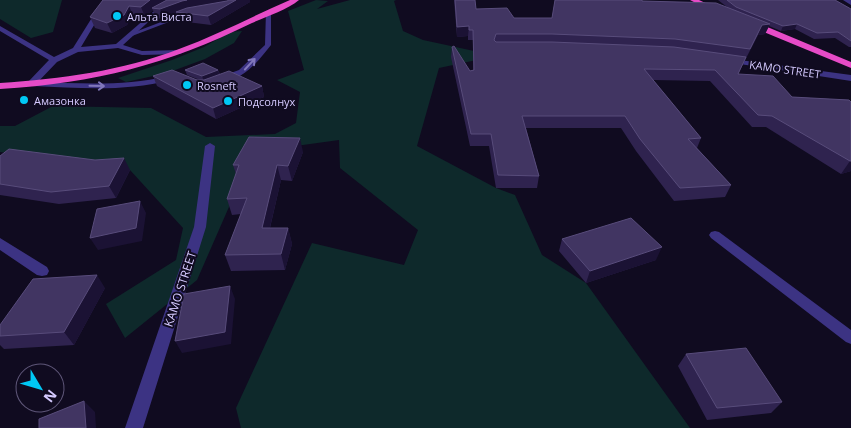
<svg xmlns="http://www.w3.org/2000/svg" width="851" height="428" viewBox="0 0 851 428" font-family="'Open Sans',sans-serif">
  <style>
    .green { fill: #0e292b }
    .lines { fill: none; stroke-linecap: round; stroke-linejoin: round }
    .service { fill: #3c3383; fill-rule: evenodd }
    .minor { fill: #3c3383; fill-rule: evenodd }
    .trunk { fill: #e64bc7; fill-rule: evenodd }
    .wall { fill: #2f234f }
    .shaded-wall { fill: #1b1234 }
    .building { fill: #413562; stroke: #584c7b }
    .oneway { stroke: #8177bb }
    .poi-dot { fill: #00c8f5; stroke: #100b20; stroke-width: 2 }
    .labels { text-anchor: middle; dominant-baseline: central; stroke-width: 4; stroke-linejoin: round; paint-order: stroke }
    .far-poi-label { font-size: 11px; fill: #d5caff; stroke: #100b20; text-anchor: start }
    .far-street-label { font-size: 11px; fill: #d5caff; stroke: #100b20 }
    .street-label { font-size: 12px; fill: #d5caff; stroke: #100b20 }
  </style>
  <rect width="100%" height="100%" fill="#100b20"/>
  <path class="green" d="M0,0h62l-9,32 -22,6 -31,-19z
    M316,0l12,1 -11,8 33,-9h46l-2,1 9,30 20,9 65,14 -2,4 -47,10 -22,78 79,42 19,7 27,60 44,28 104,145h-449l-5,-20 76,-165 92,22 14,-35 -78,-62 -1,-28 -86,12 -56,128 -72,58 -19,-34 70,-44 7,-32 -53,-58 -130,-18v-26h15l38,-20 98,2 55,29 69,-3 21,-11 4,-31 -23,-12 27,-10 -16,-59z
    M242,31l-8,12 -29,16 -38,14 -41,9 -8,-4 54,-18 32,-13 26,-15z"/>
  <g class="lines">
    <path class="service" d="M190,11l5,1 -63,24 -5,-1z
      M266,11l5,1v33c-12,15 -29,38 -51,36v-4l19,-7 26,-25z
      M168,76l4,2 -1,2c-46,12 -91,8 -138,6l-4,-2 4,-2c46,1 90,5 135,-6z
      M715,231l4,1 132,98v14l-5,-2 -135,-104 -2,-3 2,-3z"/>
    <path class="minor" d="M103,0h6l-28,47 35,-3 37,-32 23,-12h8l-27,14 -34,31 19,6 38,-1 4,2 -4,2 -38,1 -24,-7 -40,4 -21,10 -23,24h-6v-4l21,-22 -49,-29v-5l54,31 19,-9z
      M843,0h8v5z
      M724,58l127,17v6l-124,-19 -4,-2z
      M210,143l5,3 -9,81 -63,201h-18l69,-201 11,-81z
      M0,238l47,29 2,4 -2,4 -5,1 -5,-1 -37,-25z"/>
    <path class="trunk" d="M290,0h9c-12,10 -32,16 -47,23 -86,42 -156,60 -252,66v-6c61,-4 122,-12 179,-34 38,-14 74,-33 111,-49z
      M690,0h9l19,9 -7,2z
      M747,21h6l98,41v6l-104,-43z"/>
  </g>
  <path class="wall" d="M103,0l147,2 -39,23 -32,-4 -3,-7 -13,5 -8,-1 -2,-8 -8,7 -12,-2 -6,10 -15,8 -17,-5 -5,-11z
    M454,0h21l1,9 38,9h38l90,-17 85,6 -9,-7h117l16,9v38h-2l-14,-9 -21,1 -19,-10 -14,2 -12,-5 -4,8 -7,1 -20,39 54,23 57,3 2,71 -10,3 -75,-47h-14l-42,-46 -57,-1 48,58 -4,10 34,37 -6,12 -51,4 -38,-50 -15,-23h-95l13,48 -2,12h-41l-7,-42h-19l-19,-89 1,-10 18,24 3,-1v-30h-5v-4l-11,1z
    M185,70h33l2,4 42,12 2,11 -48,22 -59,-33 -4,-10 47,4 -13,-5z
    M303,152l-11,29 -11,-1 -11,48h18l4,16 -7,26 -54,1 -6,-16 16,-41 -9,1 -5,-16 9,-25 -3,-9z
    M0,156l130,14 -14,28 -57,6 -59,-9z
    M562,239l94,21 -70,23 -27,-32z
    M105,288l-31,57 -70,4 -4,-4v-20z
    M686,354l96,48 -11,11 -64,7 -29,-54z"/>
  <path class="shaded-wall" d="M150,0h22l-20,8 1,2 -8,7 -4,-10z
    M187,0h44l-55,12v2l-13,5 -3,-10 22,-8z
    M236,0h14v2l-39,23 -3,-9z
    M129,6l4,9 -6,10 -15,8 -5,-10z
    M770,24l-5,10 -7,1 -12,24 16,-34z
    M797,24l-2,5 -14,2 2,-5z
    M469,26l-1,10 -11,1v-10z
    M218,70l2,6 -16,6 -2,-6z
    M262,86l2,11 -48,22 -3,-11z
    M300,138l3,14 -11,29 -4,-15z
    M124,158l6,12 -14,28 -7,-12z
    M850,161h1v10l-10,3z
    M277,165l4,15 -15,64 -4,-16z
    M140,201l6,12 -4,28 -44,9 -8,-12z
    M288,228l4,16 -7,26 -4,-16z
    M662,247l-6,13 -70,23 4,-12z
    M97,275l8,13 -31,57 -10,-13z
    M230,286l5,13 -4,45 -49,9 -7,-12z
    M84,401l11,11 1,16h-10z"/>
  <path class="building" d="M103,0h47l-9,7 -12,-1 -5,9 -17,8 -17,-6z
    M167,0h20l-5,1 -22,8 -8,-1z
    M229,0h7l-28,16 -32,-4 11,-4 40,-7z
    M455,0h20l1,9 31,-1 7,10h38l3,-18h87v1l74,2 54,21 -8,1 -12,24 -75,-10 -123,-5h-56l-2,6 2,2h56l122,5 72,10 -8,17 35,2 19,21 57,3 2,2v59h-1l-78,-45 -14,-1 -43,-45 -71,-1 57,69 -13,1 43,46 -51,3 -40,-49 -15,-23h-103l17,60 -41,-1 -7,-41h-20l-19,-87 2,-1 16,25 4,-1 -1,-40h-4v-4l-12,1z
    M727,0h108l16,9v32l-13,-9 -21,1 -20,-9 -14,2 -47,-19z
    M203,63l15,7 -16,6 -17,-6z
    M172,70l25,10h7l25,-9 33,15 -49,22 -60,-32z
    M249,137l51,1 -12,28 -11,-1 -15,63h26l-7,26 -56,1 22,-57 -20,1 12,-34h-6z
    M9,149l86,11 29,-2 -15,28 -58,6 -51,-8v-28z
    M140,201l-4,27 -46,10 7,-29z
    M631,218l31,29 -72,24 -28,-32z
    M97,275l-33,57 -64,4v-11l33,-46z
    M230,286l-5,46 -50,9 9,-47z
    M746,348l36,54 -65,6 -31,-54z
    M84,401l2,27h-47v-9z"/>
  <defs><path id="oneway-shaft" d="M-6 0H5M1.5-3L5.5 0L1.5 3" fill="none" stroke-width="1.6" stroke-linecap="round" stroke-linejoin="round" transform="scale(1.25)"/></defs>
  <g class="oneway">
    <use href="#oneway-shaft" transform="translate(250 64) rotate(-47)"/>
    <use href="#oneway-shaft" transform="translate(97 86) rotate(1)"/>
  </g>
  <g class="poi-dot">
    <circle cx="117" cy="16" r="5"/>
    <circle cx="187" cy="85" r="5"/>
    <circle cx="24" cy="100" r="5"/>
    <circle cx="228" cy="101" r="5"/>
  </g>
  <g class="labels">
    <g class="far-poi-label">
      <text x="127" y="16">Альта Виста</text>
      <text x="197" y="85">Rosneft</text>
      <text x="34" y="100">Амазонка</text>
      <text x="238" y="101">Подсолнух</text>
    </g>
    <g class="far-street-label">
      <text transform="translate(785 69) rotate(8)">KAMO STREET</text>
    </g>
    <g class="street-label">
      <text transform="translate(180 289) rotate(-72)">KAMO STREET</text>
    </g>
  </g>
  <g transform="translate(40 388) rotate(128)"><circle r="24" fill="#100b20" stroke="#5f5779"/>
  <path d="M0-4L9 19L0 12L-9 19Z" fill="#00c8f5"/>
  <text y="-8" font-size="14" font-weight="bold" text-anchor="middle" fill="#d5caff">N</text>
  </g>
</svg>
